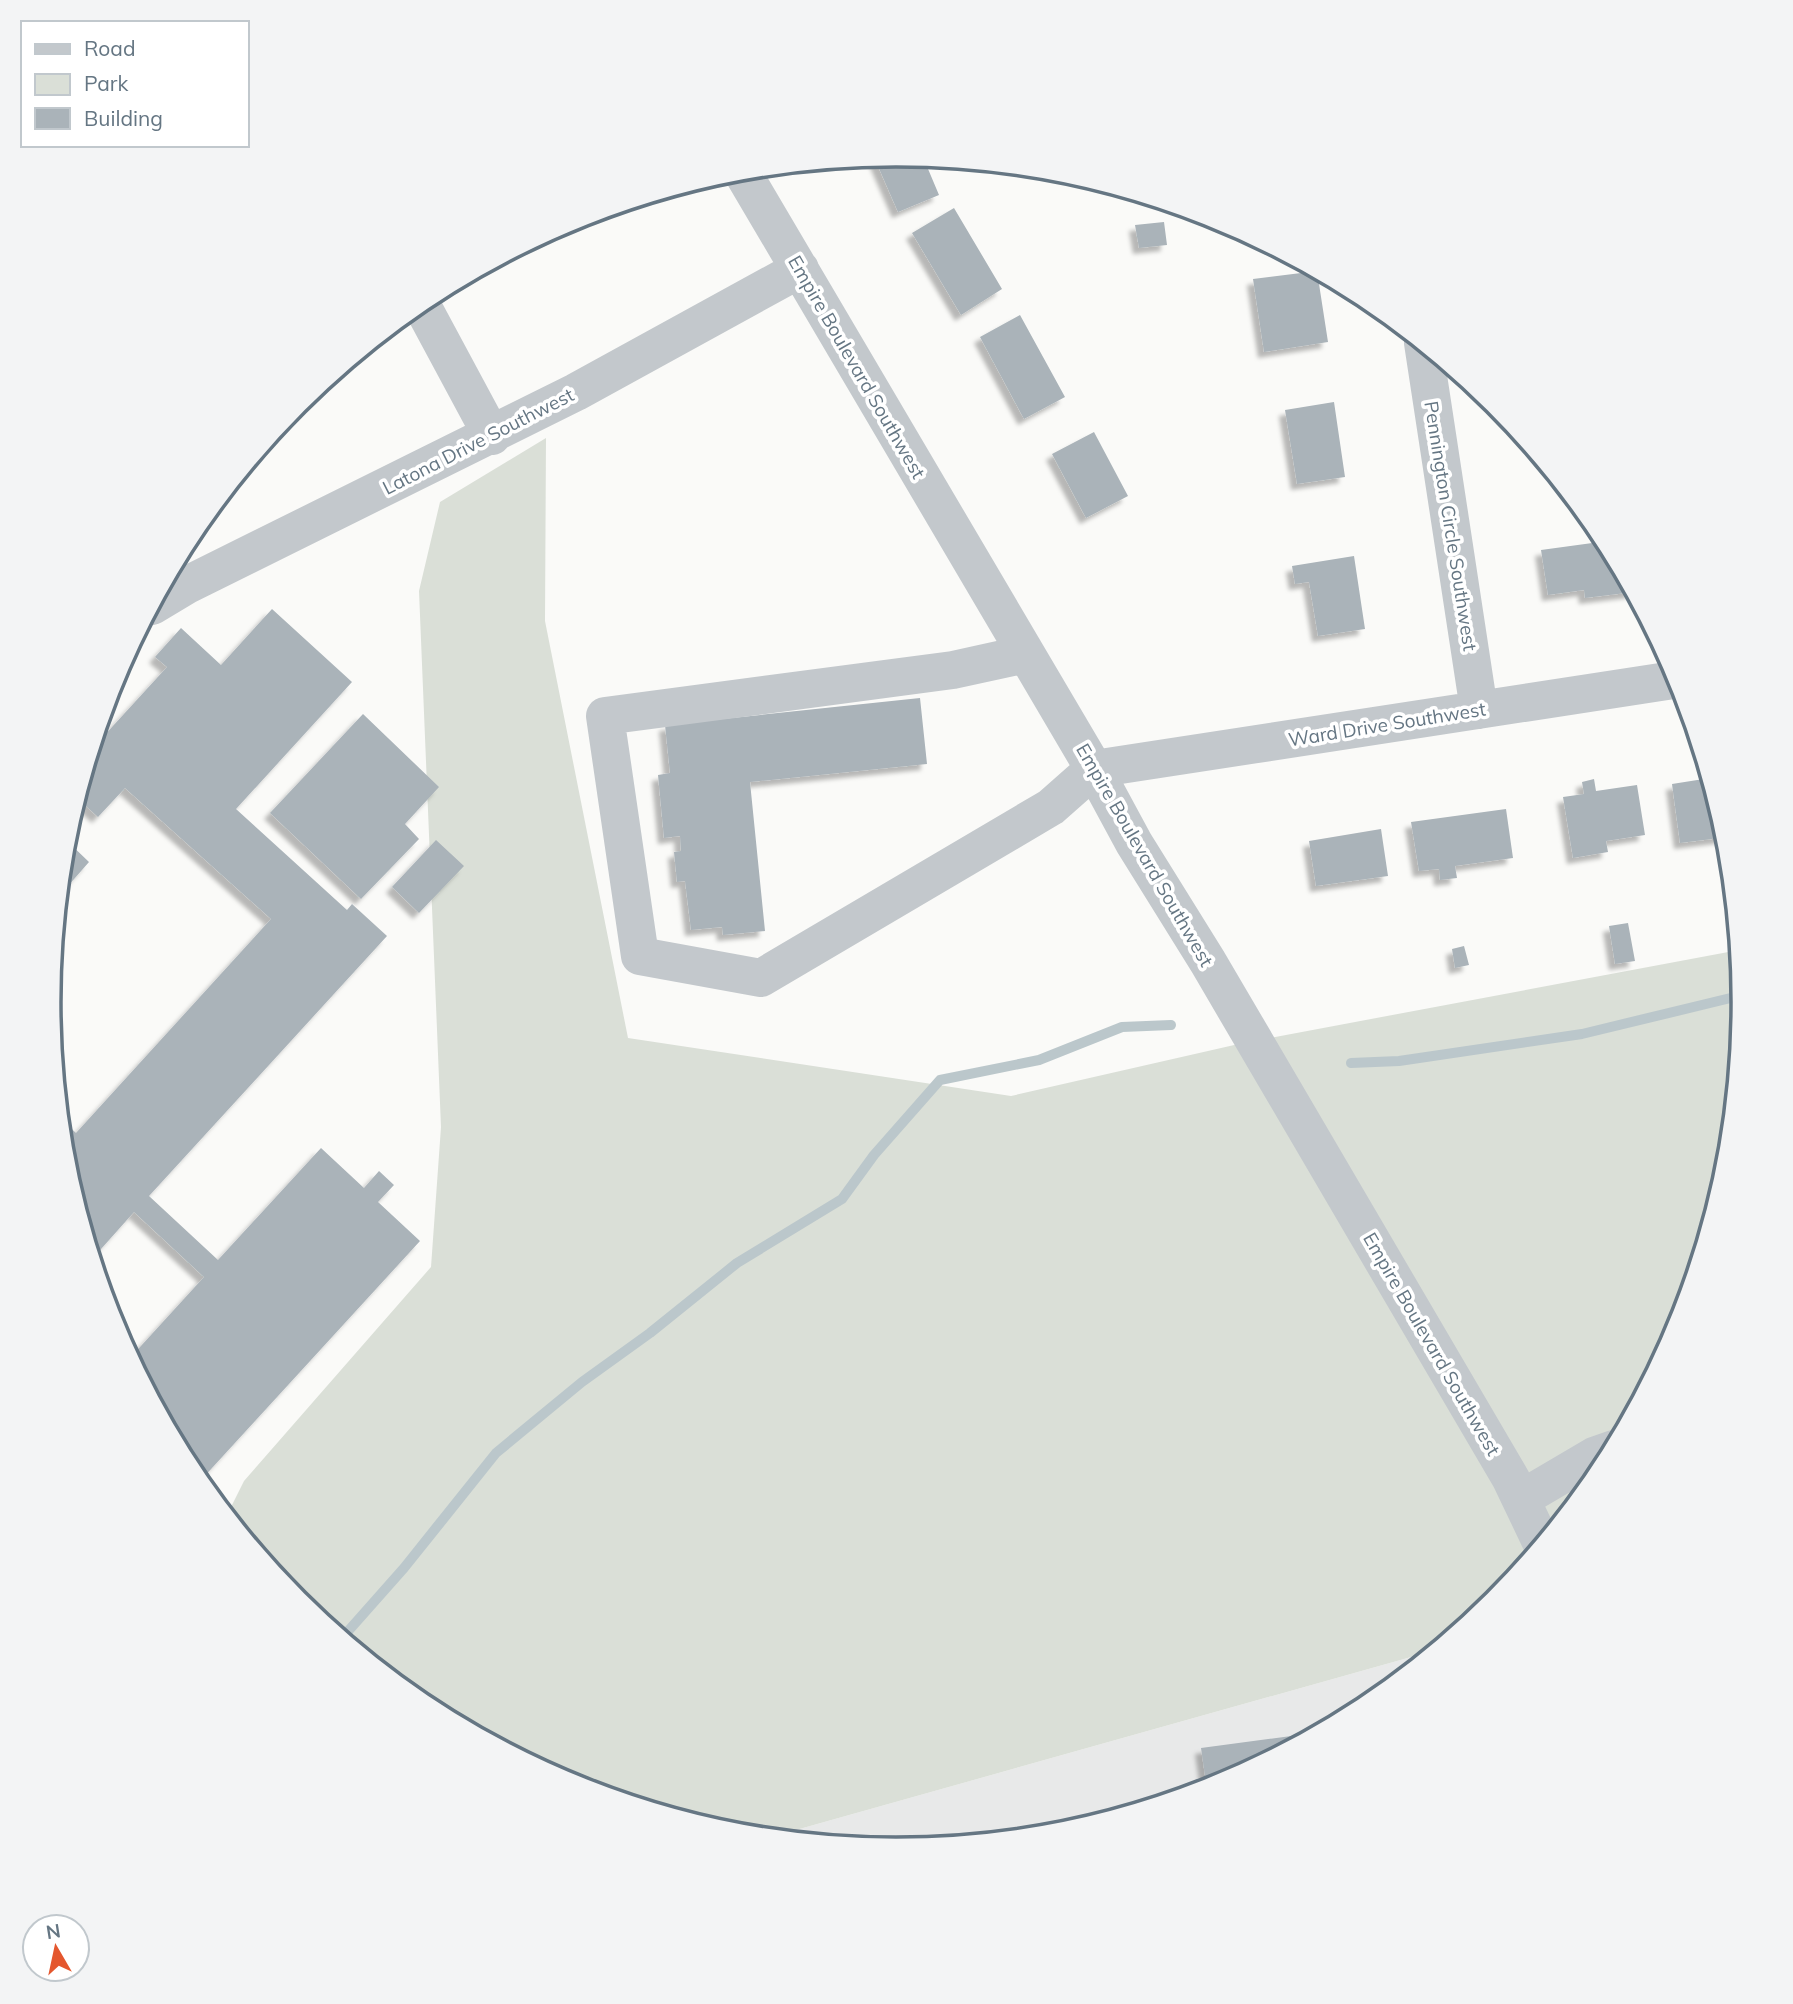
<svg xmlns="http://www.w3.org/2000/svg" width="1793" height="2004" viewBox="0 0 1793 2004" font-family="Mulish,sans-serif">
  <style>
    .built { fill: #e8e9e9 }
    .green { fill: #dadfd7 }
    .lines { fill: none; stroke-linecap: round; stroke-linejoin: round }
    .stream { stroke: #bbc7cb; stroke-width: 10 }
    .building { fill: #aab3b9; filter: url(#shadow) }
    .minor { stroke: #c3c8cc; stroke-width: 38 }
    .labels { text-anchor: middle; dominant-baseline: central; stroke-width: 7; stroke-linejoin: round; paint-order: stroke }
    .street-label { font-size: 19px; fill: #657683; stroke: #fff }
    .rim { fill: none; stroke: #657683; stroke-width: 3.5 }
  </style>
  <defs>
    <filter id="shadow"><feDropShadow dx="-6" dy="6" stdDeviation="2" flood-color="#0004"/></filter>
  </defs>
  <rect width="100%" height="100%" fill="#fafaf8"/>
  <path class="built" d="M1436,1650l-69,57 -147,78 -159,48 -165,16 -125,-12z"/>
  <path class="green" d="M546,438l-1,183 83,417 383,58 232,-53 496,-93 5,52 -16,166 -49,159 -78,146 -106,129 -59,48 -665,187 -40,-4 -159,-48 -147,-79 -128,-105 -70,-86 17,-34 187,-214 10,-140 -22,-536 21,-89z"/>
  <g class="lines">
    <path class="stream" d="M1351,1063l48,-2 183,-27 161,-39
      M342,1638l62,-70 92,-115 86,-71 68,-49 87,-70 105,-64 32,-44 66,-75 99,-20 83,-33 49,-2"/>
  </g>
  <path class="building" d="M897,155l26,2 16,38 -41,17 -24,-55z
    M954,208l48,81 -41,26 -49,-82z
    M1164,222l3,23 -28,3 -4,-23z
    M1317,271l11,71 -64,10 -11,-73z
    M1020,315l45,82 -41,22 -44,-82z
    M1334,402l11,75 -48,7 -12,-74z
    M1094,432l34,64 -42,22 -34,-64z
    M1607,541l27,51 -49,6 -1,-8 -36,5 -7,-45z
    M1354,556l11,73 -47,7 -9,-54 -14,2 -3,-18z
    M272,609l80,73 -116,127 111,101 5,-6 35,32 -238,260 69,64 103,-112 43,40 15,-17 15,14 -16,17 42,39 -219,239 -10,-9 -61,-113 74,-81 -70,-65 -41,46 -28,-91 -5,-49 16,15 195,-214 -146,-131 -27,29 -21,-19 14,-48 76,-83 -12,-10 26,-29 40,37z
    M920,698l7,66 -177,18 15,149 -42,4 -1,-8 -31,3 -6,-49 -8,1 -3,-30 7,-1 -1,-15 -16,2 -6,-63 12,-2 -5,-48z
    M363,714l76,73 -34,37 14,15 -58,60 -91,-86z
    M1710,778l18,59 -48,6 -8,-59z
    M1594,779l2,12 41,-6 8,50 -39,6 2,11 -35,6 -10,-61 21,-3 -2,-12z
    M1506,809l7,49 -58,8 2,12 -17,2 -1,-11 -20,2 -8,-49z
    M1381,829l7,47 -72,10 -7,-45z
    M65,839l24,23 -29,33 2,-22z
    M436,840l28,26 -45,47 -27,-26z
    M1628,923l7,38 -20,3 -6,-38z
    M1464,946l5,19 -14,3 -3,-19z
    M1321,1732l-101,53 -13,4 -6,-41z"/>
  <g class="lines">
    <path class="minor" d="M741,170l353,599 40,74 74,119 303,517 31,65
      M420,302l72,134
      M1423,343l56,367
      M152,606l35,-21 389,-193 224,-123
      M1026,654l-73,16 -348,46 35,240 121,22 290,-171 43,-38 586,-90
      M1521,1499l73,-43 20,-7"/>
  </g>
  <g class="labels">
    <g class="street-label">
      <text transform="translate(857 367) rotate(60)">Empire Boulevard Southwest</text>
      <text transform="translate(478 441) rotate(-27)">Latona Drive Southwest</text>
      <text transform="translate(1451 526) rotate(81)">Pennington Circle Southwest</text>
      <text transform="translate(1387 724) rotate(-9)">Ward Drive Southwest</text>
      <text transform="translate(1145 855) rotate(60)">Empire Boulevard Southwest</text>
      <text transform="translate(1432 1344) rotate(60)">Empire Boulevard Southwest</text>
    </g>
  </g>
  <path d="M0 0H1793V2004H0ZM61 1002a835 835 0 1 1 1670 0a835 835 0 1 1-1670 0Z" fill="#f3f4f5" fill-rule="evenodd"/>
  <path class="rim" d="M61 1002a835 835 0 1 1 1670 0a835 835 0 1 1-1670 0Z"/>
  <rect x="21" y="21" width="228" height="126" fill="#ffffff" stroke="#c1c8cd" stroke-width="2"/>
  <rect x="35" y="44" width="35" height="10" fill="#c3c8cc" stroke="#c1c8cd" stroke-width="2"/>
  <text x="84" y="56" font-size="21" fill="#657683">Road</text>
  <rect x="35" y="74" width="35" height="21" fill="#dadfd7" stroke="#c1c8cd" stroke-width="2"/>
  <text x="84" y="91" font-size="21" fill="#657683">Park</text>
  <rect x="35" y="108" width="35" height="21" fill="#aab3b9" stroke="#c1c8cd" stroke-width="2"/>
  <text x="84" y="126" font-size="21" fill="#657683">Building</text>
  <g transform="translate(56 1948) rotate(351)"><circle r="33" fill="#ffffff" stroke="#c1c8cd" stroke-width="2"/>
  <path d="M0-5L12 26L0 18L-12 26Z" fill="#e4572e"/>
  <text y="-10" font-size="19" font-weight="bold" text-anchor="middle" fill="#657683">N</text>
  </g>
</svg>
